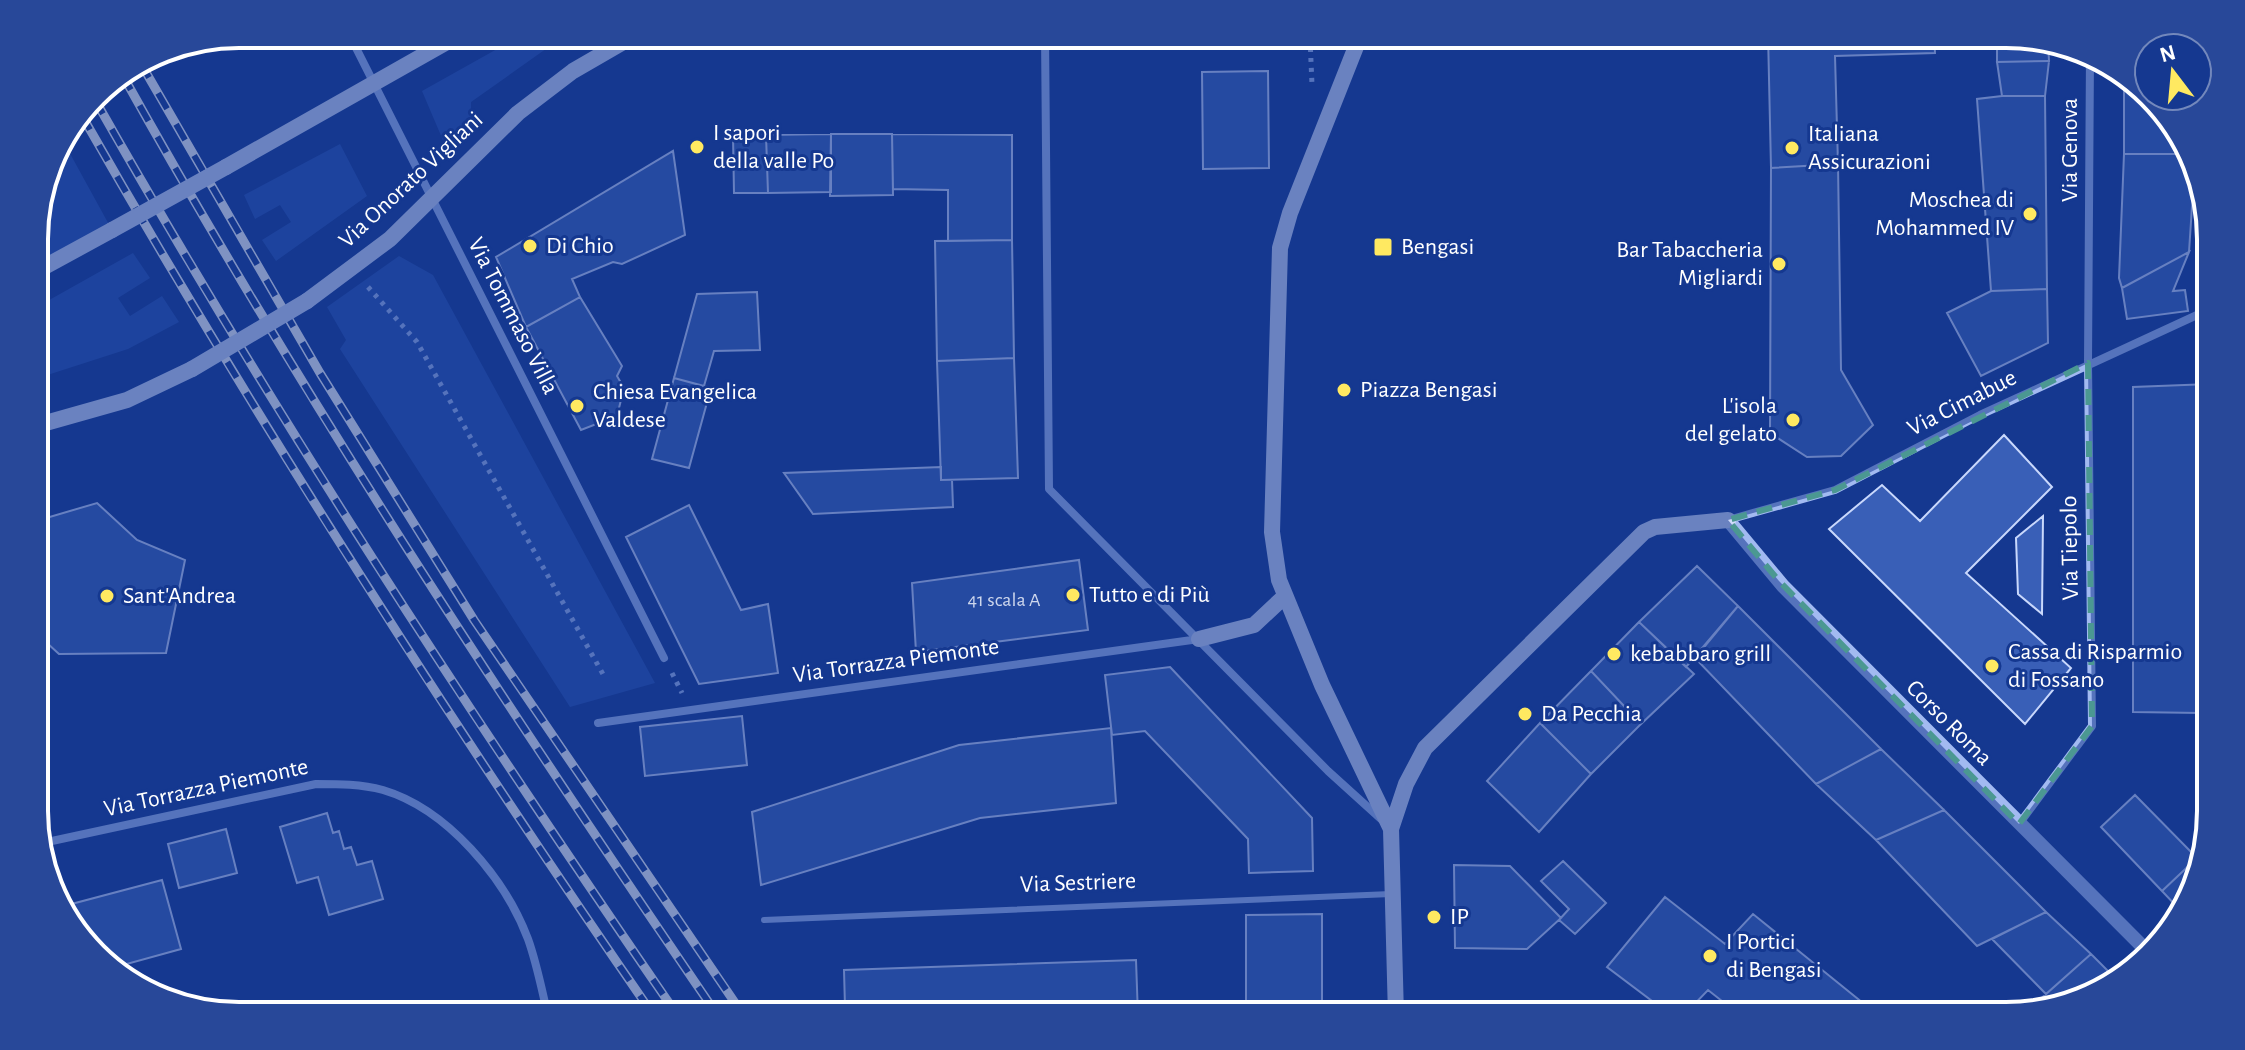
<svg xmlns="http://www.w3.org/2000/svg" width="2245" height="1050" viewBox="0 0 2245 1050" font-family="'Alegreya Sans',sans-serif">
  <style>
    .green { fill: #2751af }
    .building { fill: #395fb7; stroke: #c9d8fc; stroke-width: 2 }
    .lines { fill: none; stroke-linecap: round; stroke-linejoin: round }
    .path { stroke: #a2baf1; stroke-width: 5; stroke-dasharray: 4 6; stroke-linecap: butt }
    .service { stroke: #a2baf1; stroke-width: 6 }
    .minor { stroke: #a2baf1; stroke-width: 8 }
    .tertiary { stroke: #a2baf1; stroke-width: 14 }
    .secondary { stroke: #d0dcfb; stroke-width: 16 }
    .rail-casing { stroke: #fff; stroke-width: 9 }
    .rail { stroke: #153890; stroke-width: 6; stroke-dasharray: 18; stroke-linecap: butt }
    .secondary-bridge { stroke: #d0dcfb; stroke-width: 16 }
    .marked { fill: none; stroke: #4b9892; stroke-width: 6; stroke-dasharray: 16 10; stroke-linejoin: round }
    .poi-dot { fill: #ffe961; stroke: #153890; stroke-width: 3 }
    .labels { text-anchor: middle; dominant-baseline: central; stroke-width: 6; stroke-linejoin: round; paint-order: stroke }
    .number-label { font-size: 20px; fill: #ced7ed }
    .poi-label { font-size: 24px; fill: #fff; stroke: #153890; text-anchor: start }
    .street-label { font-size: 24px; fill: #fff; stroke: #153890 }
    .rim { fill: none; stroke: #fff; stroke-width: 4 }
  </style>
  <rect width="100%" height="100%" fill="#153890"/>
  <path class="green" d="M524,34h43l-96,68v21l-26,22 -23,-54z
    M62,139l50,91 -77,42 -1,-47 21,-76z
    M340,144l27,52 -91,65 -14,-21 29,-18 -11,-17 -25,14 -11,-24z
    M133,253l17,25 -32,20 12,18 32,-20 17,26 -51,27 -93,30v-71z
    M399,256l34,19 222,408 -85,24 -230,-358 6,-9 -19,-33z"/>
  <path class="building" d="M1768,34h166l1,19 -100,3 3,108 -67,4z
    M1950,34h56l42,8 1,19 -52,1v-24l-47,1z
    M2049,61l-4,35h-43l-5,-34z
    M1268,71l1,97 -66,1 -1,-97z
    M2124,80l45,34 16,40h-61z
    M2002,96h43l2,193 -56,2 -14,-192z
    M831,134v58l-63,1 -2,-58z
    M831,134h61l1,61 -63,1z
    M892,134l120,1v105l-64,1v-51l-55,-1z
    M733,135h33l2,58h-34z
    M673,151l12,84 -63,29 -9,-2 -41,17 8,18 -54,30 -30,-70z
    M2124,154h61l9,22 -5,76 -67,36 -3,-10z
    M1838,164l3,206 32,55 -32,31 -34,1 -37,-24 1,-265z
    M1012,240l2,118 -77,3 -2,-120z
    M2189,252l-16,39 12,-1 3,21 -61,8 -5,-31z
    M2047,289l1,54 -67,33 -34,-63 44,-22z
    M757,292l3,58 -46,1 -10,35 -30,-8 23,-84z
    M580,297l42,69 -5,10 7,12 -7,28 -36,14 -55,-103z
    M1014,358l4,120 -77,2 -4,-119z
    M674,378l37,10 -22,80 -37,-9z
    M2210,384v56h-8l-2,273 -67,-1v-325z
    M2004,435l48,52 -86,86 105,95 -46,56 -196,-195 53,-44 38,36z
    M941,467v13h11l1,27 -140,7 -29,-41z
    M97,503l40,37 48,20 -19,93 -107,1 -24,-22 1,-111z
    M689,505l52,105 27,-6 10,69 -79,11 -73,-147z
    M2043,516l-1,98 -24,-20 -2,-56z
    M1079,560l9,70 -172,22 -4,-69z
    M1697,566l41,40 -52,61 -47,-45z
    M1738,606l143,143 -65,35 -121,-126z
    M1639,622l55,52 -53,50 -50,-53z
    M1170,667l142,151 1,53 -64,2 -1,-34 -103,-108 -33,4 -7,-60z
    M1591,671l50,53 -50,50 -51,-51z
    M2211,692v24l-9,-21z
    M742,716l5,49 -102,11 -5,-49z
    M1540,723l51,51 -52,58 -52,-51z
    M1111,728l5,75 -136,15 -219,67 -9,-73 207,-67z
    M1881,749l63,61 -68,30 -60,-56z
    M2135,795l62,63 -35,33 -61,-64z
    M1944,810l102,102 -69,34 -101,-106z
    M327,813l6,20 6,-2 5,18 7,-2 6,18 15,-4 11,38 -54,16 -11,-38 -21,6 -17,-56z
    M226,829l11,44 -58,15 -11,-44z
    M2197,858l4,4 -6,28 -16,19 -17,-18z
    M1563,861l43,42 -31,31 -16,-14 10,-11 -28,-28z
    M1454,865l56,1 51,52 -34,31 -72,-1z
    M162,880l19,69 -65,18 -40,-31 -12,-30z
    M1665,897l60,47 28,-30 126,102h-138l-33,-26 -25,26h-11l-65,-49z
    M2046,912l45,42 -45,40 -54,-55z
    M1322,914v102h-76v-101z
    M2091,954l28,28 -76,26 -6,-6z
    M1136,960l2,56h-271v-10l-22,1 -1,-37z"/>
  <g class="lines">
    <path class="path" d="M1310,38l2,47
      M368,287l49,55 187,334
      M672,673l10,20"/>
    <path class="service" d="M764,920l627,-26"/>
    <path class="minor" d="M349,34l315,624
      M1045,34l4,455 279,282 53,48
      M1728,520l107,-30 145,-75 230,-106
      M598,723l601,-84
      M2019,824l73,-98 -4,-363 2,-309
      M38,844l278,-60c23,0 45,0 67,6 64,19 122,88 145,149 9,25 14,52 20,77"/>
    <path class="tertiary" d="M1728,520l55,66 363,364"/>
    <path class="secondary" d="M1361,34l-71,179 -10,35 -8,284 7,48 43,105 69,144
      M226,167l235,-133
      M35,272l77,-42
      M307,301l83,-62 128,-126 55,-42 64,-37
      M35,426l92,-26 65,-31
      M1199,639l55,-14 31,-29
      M1396,1016l-5,-187 15,-45 19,-36 219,-216 11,-5 73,-7"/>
    <defs>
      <path id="rail" d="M140,62l180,311 154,247 270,396
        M122,74c181,325 386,635 596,942
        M94,98c179,316 378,619 584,918
        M81,114c177,310 370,609 573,902"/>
    </defs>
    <use href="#rail" class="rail-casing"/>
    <use href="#rail" class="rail"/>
    <path class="secondary-bridge" d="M112,230l114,-63
      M192,369l115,-68"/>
  </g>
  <path d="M0 0H2245V1050H0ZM2088,363l4,363 -73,98 -240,-243 -51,-61 107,-30z" fill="#153890" fill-opacity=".55" fill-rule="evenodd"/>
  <path class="marked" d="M2088,363l4,363 -73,98 -240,-243 -51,-61 107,-30z"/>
  <g class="poi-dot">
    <circle cx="697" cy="147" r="8"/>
    <circle cx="1792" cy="148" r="8"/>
    <circle cx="2030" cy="214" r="8"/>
    <circle cx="530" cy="246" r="8"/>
    <rect x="1373" y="237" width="20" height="20" rx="4"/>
    <circle cx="1779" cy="264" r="8"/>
    <circle cx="1344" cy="390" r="8"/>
    <circle cx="577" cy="406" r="8"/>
    <circle cx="1793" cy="420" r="8"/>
    <circle cx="1073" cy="595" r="8"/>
    <circle cx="107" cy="596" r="8"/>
    <circle cx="1614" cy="654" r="8"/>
    <circle cx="1992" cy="666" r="8"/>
    <circle cx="1525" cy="714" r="8"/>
    <circle cx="1434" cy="917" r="8"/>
    <circle cx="1710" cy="956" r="8"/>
  </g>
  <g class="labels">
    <g class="number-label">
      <text x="1004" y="600">41 scala A</text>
    </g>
    <g class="poi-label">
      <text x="713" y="133">I sapori<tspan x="713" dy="28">della valle Po</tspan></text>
      <text x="1808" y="134">Italiana<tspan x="1808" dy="28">Assicurazioni</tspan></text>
      <text x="2014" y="200" text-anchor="end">Moschea di<tspan x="2014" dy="28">Mohammed IV</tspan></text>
      <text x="546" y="246">Di Chio</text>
      <text x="1401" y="247">Bengasi</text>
      <text x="1763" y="250" text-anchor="end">Bar Tabaccheria<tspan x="1763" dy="28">Migliardi</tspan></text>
      <text x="1360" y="390">Piazza Bengasi</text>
      <text x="593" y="392">Chiesa Evangelica<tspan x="593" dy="28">Valdese</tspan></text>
      <text x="1777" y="406" text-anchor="end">L'isola<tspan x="1777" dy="28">del gelato</tspan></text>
      <text x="1089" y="595">Tutto e di Più</text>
      <text x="123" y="596">Sant'Andrea</text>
      <text x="2008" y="652">Cassa di Risparmio<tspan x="2008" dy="28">di Fossano</tspan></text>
      <text x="1630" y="654">kebabbaro grill</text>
      <text x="1541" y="714">Da Pecchia</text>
      <text x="1450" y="917">IP</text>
      <text x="1726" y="942">I Portici<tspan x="1726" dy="28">di Bengasi</tspan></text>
    </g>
    <g class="street-label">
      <text transform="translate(2070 150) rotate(-90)">Via Genova</text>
      <text transform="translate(411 180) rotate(-43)">Via Onorato Vigliani</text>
      <text transform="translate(513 316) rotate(63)">Via Tommaso Villa</text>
      <text transform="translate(1962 403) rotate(-27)">Via Cimabue</text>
      <text transform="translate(2070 548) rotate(-91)">Via Tiepolo</text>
      <text transform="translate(896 661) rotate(-8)">Via Torrazza Piemonte</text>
      <text transform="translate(1949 723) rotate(45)">Corso Roma</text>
      <text transform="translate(206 788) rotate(-12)">Via Torrazza Piemonte</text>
      <text transform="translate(1078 883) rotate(-2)">Via Sestriere</text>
    </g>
  </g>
  <path d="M0 0H2245V1050H0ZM239 48H2006A191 191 0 0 1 2197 239V811A191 191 0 0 1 2006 1002H239A191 191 0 0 1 48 811V239A191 191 0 0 1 239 48Z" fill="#284899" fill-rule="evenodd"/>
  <path class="rim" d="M239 48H2006A191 191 0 0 1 2197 239V811A191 191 0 0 1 2006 1002H239A191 191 0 0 1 48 811V239A191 191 0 0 1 239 48Z"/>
  <g transform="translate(2173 72) rotate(344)"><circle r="38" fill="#153890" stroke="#7388bc" stroke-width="2"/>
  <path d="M0-6L14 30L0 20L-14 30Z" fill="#ffe961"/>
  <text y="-12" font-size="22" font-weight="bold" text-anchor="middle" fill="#ffffff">N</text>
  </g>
</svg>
